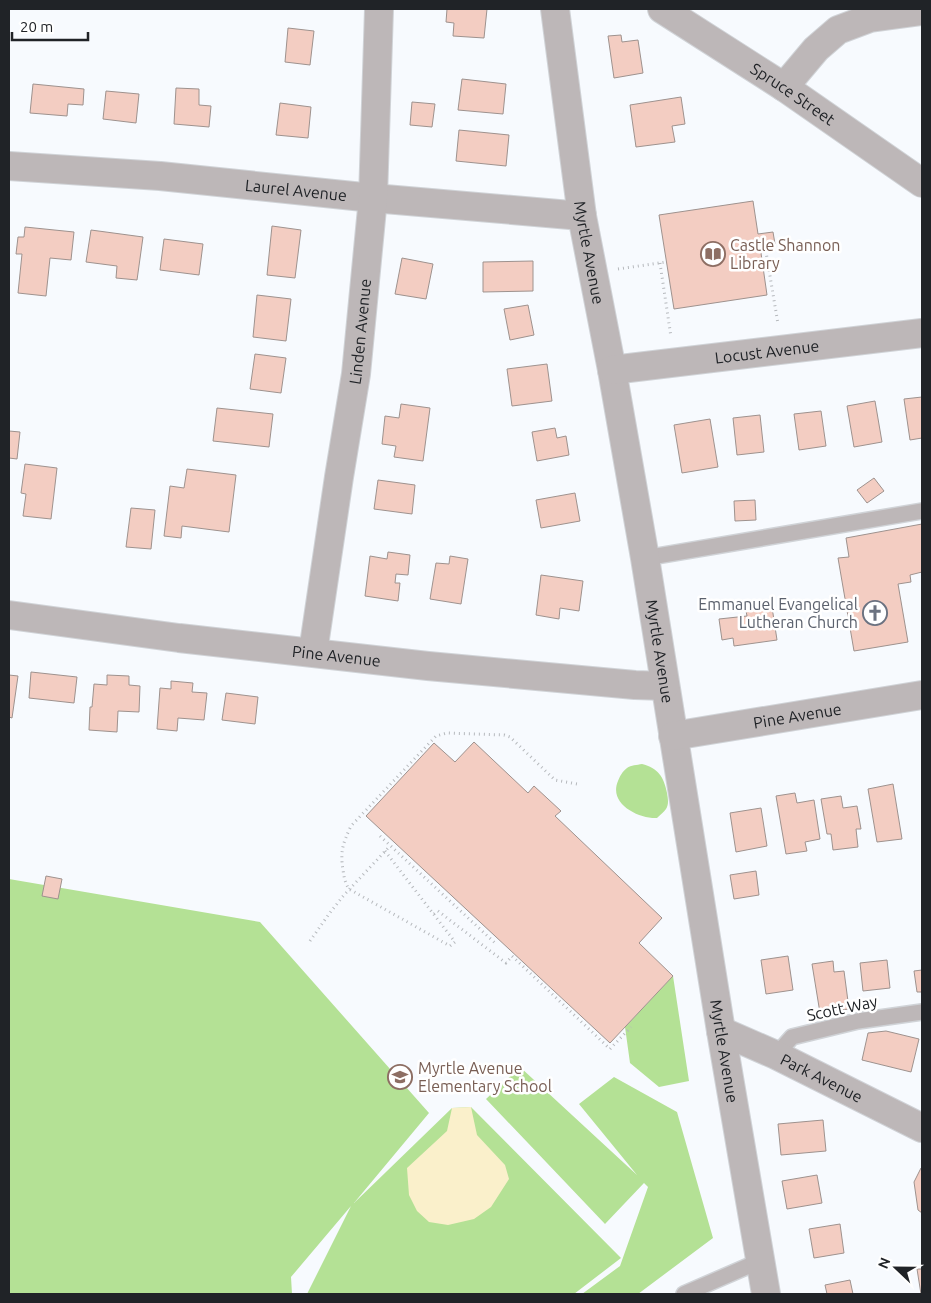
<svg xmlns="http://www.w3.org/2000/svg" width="931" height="1303" viewBox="0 0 931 1303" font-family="Ubuntu,sans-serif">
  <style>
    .green { fill: #b4e195 }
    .sand { fill: #faf0cb }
    .building { fill: #f3cdc2; stroke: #9e928e }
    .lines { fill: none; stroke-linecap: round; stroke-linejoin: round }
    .lane-casing { stroke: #d0d3d7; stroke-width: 18 }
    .street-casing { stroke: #d0d3d7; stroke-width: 30 }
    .path { stroke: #b6b9bd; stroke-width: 3; stroke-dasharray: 1 4; stroke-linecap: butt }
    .lane { stroke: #bdb7b8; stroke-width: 15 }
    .street { stroke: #bdb7b8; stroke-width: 28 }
    .labels { text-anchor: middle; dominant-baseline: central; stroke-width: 5; stroke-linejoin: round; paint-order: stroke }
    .street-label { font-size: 16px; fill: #202327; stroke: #fff }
    .education-label { font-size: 16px; fill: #785e54; stroke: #fff; text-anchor: start }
    .worship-label { font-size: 16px; fill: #5b616d; stroke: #fff; text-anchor: end }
  </style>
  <rect width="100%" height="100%" fill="#f7fafe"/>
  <path class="green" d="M642,764c16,4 22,13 25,29 1,6 2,11 -1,16 -2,3 -6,6 -9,9 -18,1 -49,-14 -39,-37 2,-5 4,-9 9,-13 4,-3 10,-3 15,-4z
    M9,879l251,43 169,191 -75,90 98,-95 19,-1 150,151 -47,36h-267l44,-88 -60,71 1,17h-283z
    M673,976l16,105 -30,6 -29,-24 -5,-36z
    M520,1067l117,108 -58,-71 35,-27 63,35 36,126 -75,56h-56l38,-28 28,-79 -4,-4 -39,41 -119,-125z"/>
  <path class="sand" d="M471,1107l6,28 28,30 4,14 -18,28 -17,12 -26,6 -19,-3 -12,-11 -8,-16 -2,-27 40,-37 5,-23z"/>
  <path class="building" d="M447,9h40l-3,29 -31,-2 1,-13 -8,-1z
    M288,28l26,3 -4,34 -25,-3z
    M621,35l1,7 16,-2 5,33 -29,5 -6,-42z
    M462,79l44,5 -3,30 -45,-4z
    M33,84l51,5 -1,16 -15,-1 -1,12 -37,-3z
    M176,88l23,1v16l12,1 -2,21 -35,-3z
    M106,91l33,3 -3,29 -33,-4z
    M681,97l4,27 -13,2 3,16 -39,5 -6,-42z
    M412,102l23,2 -3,23 -22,-2z
    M280,103l31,4 -3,31 -32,-3z
    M459,130l50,5 -3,31 -50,-5z
    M753,201l5,33 15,-2 2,12 -15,2 7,49 -93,14 -15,-94z
    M272,226l29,4 -6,48 -28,-3z
    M25,227l49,5 -3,28 -21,-2 -4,38 -28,-3 4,-39h-6l2,-17h6z
    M91,230l52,7 -6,43 -21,-2 1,-12 -31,-4z
    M164,239l39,5 -4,31 -39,-5z
    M402,258l31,6 -7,35 -31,-5z
    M533,261v30l-50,1v-30z
    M257,295l34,4 -5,42 -33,-4z
    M528,305l6,30 -24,5 -6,-31z
    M255,354l31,4 -5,35 -31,-4z
    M547,364l5,37 -40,5 -5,-37z
    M922,397v41l-12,2 -6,-41z
    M875,401l7,41 -28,5 -7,-41z
    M401,404l29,4 -7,53 -29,-4 2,-11 -14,-2 3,-28 14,2z
    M217,408l56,6 -4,33 -56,-6z
    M821,411l5,35 -27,4 -5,-36z
    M760,415l4,37 -27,3 -4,-37z
    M710,419l8,48 -36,6 -8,-48z
    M555,428l2,10 9,-2 3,19 -32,6 -5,-29z
    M9,431l11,1 -3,27 -8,-1z
    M25,464l32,4 -6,51 -28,-3 3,-22 -5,-1z
    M187,469l49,6 -7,57 -47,-6 -1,12 -17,-2 6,-50 14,2z
    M874,478l10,13 -17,12 -10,-13z
    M378,480l37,5 -3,29 -38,-5z
    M575,493l5,28 -39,7 -5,-28z
    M755,500l1,20 -21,1 -1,-20z
    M131,508l24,2 -4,39 -25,-2z
    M922,524v48l-12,3 1,7 -13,2 10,58 -54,9 -16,-93 11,-1 -3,-19z
    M388,552l22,3 -2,20 -12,-1 -1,9h5l-2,18 -33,-5 5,-40 17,3z
    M450,556l18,3 -7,45 -31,-5 6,-36 13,1z
    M541,575l42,6 -4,30 -19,-3 -1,11 -23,-4z
    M772,607l5,33 -43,6 -1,-8 -11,2 -3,-21 28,-3 -1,-5z
    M31,672l46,5 -3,26 -45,-5z
    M9,675l9,1 -6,42 -3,-1z
    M107,675l22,1v9l11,1 -1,26 -21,-1 -1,21 -28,-2 1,-23h2l2,-23 13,1z
    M171,681l22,2 -1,9 15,1 -3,27 -26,-2 -1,13 -20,-2 3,-41 11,1z
    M226,693l32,4 -3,27 -33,-4z
    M474,742l54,51 6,-7 27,25 -6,5 107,102 -23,25 34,33 -63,67 -244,-227 68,-73 21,19z
    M893,784l9,55 -25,3 -9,-53z
    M795,793l2,10 17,-3 6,39 -15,3 2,9 -21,3 -10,-58z
    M841,796l2,12 14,-2 4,23h-5l2,18 -25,3 -2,-16h-4l-6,-35z
    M761,808l6,38 -31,6 -6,-39z
    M756,871l3,24 -25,4 -4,-24z
    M46,876l16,3 -4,20 -16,-3z
    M788,956l5,34 -27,4 -5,-34z
    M887,960l3,28 -27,3 -3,-28z
    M833,961l1,11 10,-1 5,38 -29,4 -8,-49z
    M922,970v22h-5l-3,-21z
    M886,1031l33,8 -8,33 -49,-12 6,-27z
    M823,1120l3,31 -45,4 -3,-31z
    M921,1168h1v45l-4,-3 -4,-28z
    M817,1175l5,28 -35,6 -5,-28z
    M840,1224l4,29 -30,5 -5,-29z
    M917,1269h5v25h-1z
    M850,1280l3,14h-26l-2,-9z"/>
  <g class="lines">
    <defs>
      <path id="lane" d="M645,558l277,-47
        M776,1055l16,-18 66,-16 64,-9
        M684,1294l76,-33"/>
      <g id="street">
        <path id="s1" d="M555,9l27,207 30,154 33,188 76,473 45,263"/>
        <path id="s2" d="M662,9l122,78 138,96"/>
        <path d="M784,87l32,-38 22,-19 32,-12 52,-7"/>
        <path id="s3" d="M9,166l151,10 213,22 209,18"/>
        <path id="s4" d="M612,370l310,-37"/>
        <path id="s5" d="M9,615l170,23 249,28 207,19 30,1"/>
        <path id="s6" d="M313,652l26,-175 17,-103 17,-176 6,-189"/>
        <path id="s7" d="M673,736l249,-41"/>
        <path id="s8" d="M721,1031l55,24 146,73"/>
      </g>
    </defs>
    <use href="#lane" class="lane-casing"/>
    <use href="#street" class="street-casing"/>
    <path class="path" d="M765,246l13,78
      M660,263l11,74
      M618,269l48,-7
      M380,836l115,107
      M385,851l70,91 -5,4 -101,-57c-4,-6 -5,-12 -6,-19 -3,-19 0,-27 8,-44l85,-90 11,-3 57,2 6,2 45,43 22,4
      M434,914l4,-3 68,52 6,-7 98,93 21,-22
      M310,941l19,-27 15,-19 46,-49"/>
    <use href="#lane" class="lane"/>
    <use href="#street" class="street"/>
  </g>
  <defs>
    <symbol id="library-ring" viewBox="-11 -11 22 22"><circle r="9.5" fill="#fff" stroke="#8d6e63" stroke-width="1.5"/><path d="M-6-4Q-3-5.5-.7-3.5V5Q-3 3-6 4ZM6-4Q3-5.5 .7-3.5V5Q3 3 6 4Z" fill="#8d6e63"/></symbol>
    <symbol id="church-ring" viewBox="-11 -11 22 22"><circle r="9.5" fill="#fff" stroke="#6b7280" stroke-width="1.5"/><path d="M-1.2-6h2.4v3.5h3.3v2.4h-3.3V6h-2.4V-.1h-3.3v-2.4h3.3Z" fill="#6b7280"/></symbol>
    <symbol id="school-ring" viewBox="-11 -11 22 22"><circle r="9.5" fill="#fff" stroke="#8d6e63" stroke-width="1.5"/><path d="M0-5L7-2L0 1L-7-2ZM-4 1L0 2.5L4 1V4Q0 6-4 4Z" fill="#8d6e63"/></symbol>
  </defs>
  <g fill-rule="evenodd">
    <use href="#library-ring" x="699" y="240" width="28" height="28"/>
    <use href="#church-ring" x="861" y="599" width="28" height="28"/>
    <use href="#school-ring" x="386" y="1063" width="28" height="28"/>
  </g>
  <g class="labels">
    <g class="street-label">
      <text stroke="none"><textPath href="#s2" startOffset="156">Spruce Street</textPath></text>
      <text stroke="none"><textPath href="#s3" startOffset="288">Laurel Avenue</textPath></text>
      <text stroke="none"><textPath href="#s1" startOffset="246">Myrtle Avenue</textPath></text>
      <text stroke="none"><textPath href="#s6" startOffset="324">Linden Avenue</textPath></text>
      <text stroke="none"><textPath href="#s4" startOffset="156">Locust Avenue</textPath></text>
      <text stroke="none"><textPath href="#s1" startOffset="651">Myrtle Avenue</textPath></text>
      <text stroke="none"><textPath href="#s5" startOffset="330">Pine Avenue</textPath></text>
      <text stroke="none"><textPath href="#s7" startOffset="126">Pine Avenue</textPath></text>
      <text transform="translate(842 1008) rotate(-12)">Scott Way</text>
      <text stroke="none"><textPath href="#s1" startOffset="1056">Myrtle Avenue</textPath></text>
      <text stroke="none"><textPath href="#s8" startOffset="111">Park Avenue</textPath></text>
    </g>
    <g class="education-label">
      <text x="730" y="245">Castle Shannon<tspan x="730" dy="18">Library</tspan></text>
      <text x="418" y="1068">Myrtle Avenue<tspan x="418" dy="18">Elementary School</tspan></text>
    </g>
    <g class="worship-label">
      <text x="858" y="604">Emmanuel Evangelical<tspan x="858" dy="18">Lutheran Church</tspan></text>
    </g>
  </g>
  <rect width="931" height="1303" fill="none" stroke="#202327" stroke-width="20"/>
  <g transform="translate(896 1268) rotate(292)" stroke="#ffffff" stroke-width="4" paint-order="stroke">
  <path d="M0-4L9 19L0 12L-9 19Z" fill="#202327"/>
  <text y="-8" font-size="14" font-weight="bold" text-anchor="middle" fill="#202327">N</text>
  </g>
  <path d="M12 32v8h76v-8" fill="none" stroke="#202327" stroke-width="2.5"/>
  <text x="20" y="32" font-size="15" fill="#202327" stroke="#ffffff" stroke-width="4" paint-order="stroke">20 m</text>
</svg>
